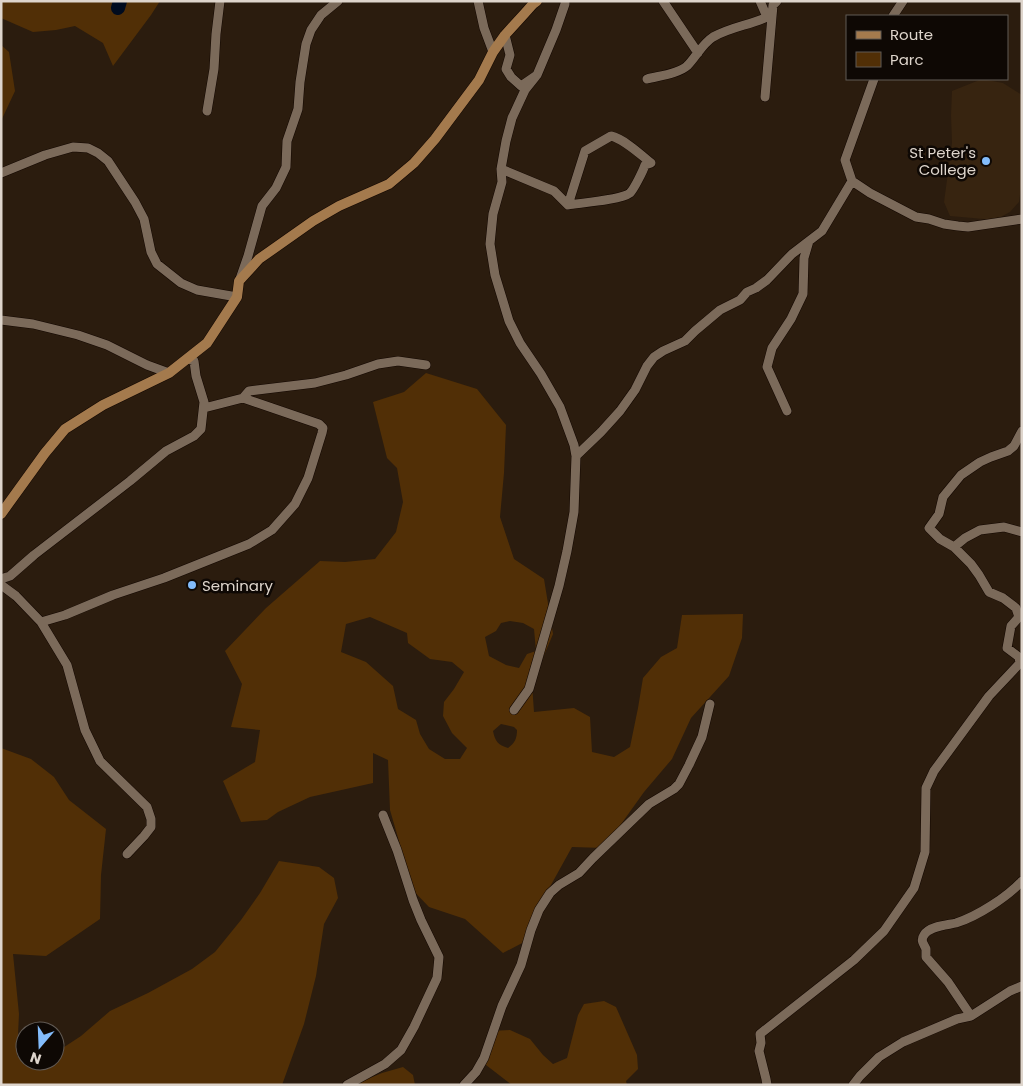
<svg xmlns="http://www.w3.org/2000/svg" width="1023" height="1086" viewBox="0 0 1023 1086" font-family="Poppins,sans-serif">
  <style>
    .built { fill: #372410 }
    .green { fill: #512f06; fill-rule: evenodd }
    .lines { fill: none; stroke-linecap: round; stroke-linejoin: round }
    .river { stroke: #000b1e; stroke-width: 14 }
    .minor-casing { stroke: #130700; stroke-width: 10 }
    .major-casing { stroke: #130700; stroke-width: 11 }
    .minor { stroke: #7b6a5a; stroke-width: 9 }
    .major { stroke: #a47a4d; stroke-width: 10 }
    .poi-dot { fill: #83bcfb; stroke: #0e0804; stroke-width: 2 }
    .labels { text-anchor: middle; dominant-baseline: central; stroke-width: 5; stroke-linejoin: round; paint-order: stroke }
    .poi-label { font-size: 15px; fill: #ded5cc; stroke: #0e0804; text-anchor: end }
  </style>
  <rect width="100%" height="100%" fill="#2b1c0e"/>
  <path class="built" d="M982,79l21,4 19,12v85l-3,22 -9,10 -15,8 -45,-4 -6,-14 8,-59 -1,-28 1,-24z"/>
  <path class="green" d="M1,1h159l-9,14 -38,51 -10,-23 -28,-17 -19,4 -23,2 -32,-14z
    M1,45l8,7 6,39 -14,30z
    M426,373l51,16 29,36 -2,48 -4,44 14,42 30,20 9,55 -21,50 2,28 40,-4 16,9 2,35 22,5 16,-10 8,-39 5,-30 18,-21 16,-9 5,-33 61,-1 -1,24 -13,38 -38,42 -19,41 -28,33 -40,56 -32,-1 -36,65 -10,29 -23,12 -38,-34 -36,-12 -26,-27 -2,-32 -11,-38 -2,-50 -15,-7v30l-63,14 -32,15 -11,8 -26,2 -18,-41 32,-19 5,-32 -29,-3 11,-43 -17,-33 41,-43 54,-47 25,1 30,-3 21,-27 7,-30 -6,-34 -10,-10 -14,-56 31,-10zM370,617l37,16 1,10 22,16 22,3 12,10 -10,17 -10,13 -1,14 9,17 15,15 -7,11h-15l-16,-10 -9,-15 -4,-14 -18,-11 -5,-23 -27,-24 -25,-10 5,-28zM510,621l13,2 11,6 2,22 -9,3 -8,14 -13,-3 -17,-9 -4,-19 11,-6 5,-8zM501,724l13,3 3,3c0,8 -2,13 -9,18 -10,-3 -13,-7 -15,-17z
    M1,748l30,11 23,18 15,23 37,29 -5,46 -1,44 -54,37 -33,-2 6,60 -2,42 8,3v2h9l6,2 3,-2h12v-8l26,-17 29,-25 38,-18 44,-24 23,-17 26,-32 19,-27 19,-32 40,6 15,11 4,20 -14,26 -8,52 -12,48 -22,61h-281z
    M604,1001l12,6 21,48 1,14 -12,12 1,4h-115l-26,-20 -1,-23 6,-11 19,-1 20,9 13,16 10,9 14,-6 11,-43 6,-11z
    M403,1067l10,8 2,10h-62l29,-12z"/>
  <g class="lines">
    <path class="river" d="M118,8l2,-7"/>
    <defs>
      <path id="minor" d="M478,1l6,27 9,24
        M663,1l35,52
        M893,16l10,-15
        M505,35l5,20 -4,14 5,8 10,9 16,-11 -12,15 -13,28 -6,23 -5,28 1,13 -9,32 -3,30 5,31 14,46 11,22 21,31 19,33 14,38 2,11 25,-24 19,-21 15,-21 12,-24 7,-9 9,-6 22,-10 10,-10 25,-21 20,-10 7,-8 9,-4 11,-8 25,-26 30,-23 30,-50
        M537,75l19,-45 9,-26v-3
        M647,79c11,-3 31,-5 40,-13 9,-9 15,-22 26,-29 17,-10 37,-12 54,-20l-7,-16
        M874,79l-29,81 7,21 18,12 46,24 13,2 15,5 14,2 10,1 54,-8
        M765,97l8,-92 4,-4
        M207,111l7,-42 2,-35 4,-33
        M611,136c13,3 29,18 40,27l-6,2c-2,6 -11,24 -15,28 -9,7 -50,10 -62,12l17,-54z
        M501,169l53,22 14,14
        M1,173l44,-18 28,-8 15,1 10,5 10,8 27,41 9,17 7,33 6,12 24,19 16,7 40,7
        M240,279l8,-23 14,-50 14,-18 10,-21 1,-26 11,-32 2,-27 6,-38 5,-14 10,-15 17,-14
        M1,320l32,4 45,11 29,10 40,20 22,8
        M204,408l39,-10 6,-7 66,-8 31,-8 32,-11 20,-3 28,4
        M787,411l-20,-44 5,-19 19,-29 12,-25 1,-36 5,-17
        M1022,431l-8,15 -6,5 -17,6 -11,5 -19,13 -18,22 -4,17 -10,14 11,11 14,8 17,17 8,11 10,17 14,6 13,10 3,9 -8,9 -4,22 12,9 1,6h2
        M954,547l11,-9 15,-8 24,-3 18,5
        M1,579l9,-3 24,-21 96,-74 36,-30 28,-15 7,-7 3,-27 -8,-26 -2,-15 -6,-2
        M1,585l15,11 25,26 26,43 18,65 15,31 47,46 4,12v8l-7,9 -17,18
        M41,622l24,-7 48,-20 51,-17 85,-34 23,-14 23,-26 13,-26 14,-45 1,-5 -4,-4 -76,-26
        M514,710l15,-21 30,-103 8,-35 7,-39 2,-56
        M971,1016l-23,-34 -22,-25c0,-1 0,-7 0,-8 -2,-5 -6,-8 -2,-14 5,-9 24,-10 32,-12 22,-7 51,-26 66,-42
        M347,1085l38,-21 16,-14 13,-23 23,-49 2,-21 -18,-37 -8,-20 -16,-50 -14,-35
        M464,1085l12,-13 8,-14 18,-52 19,-41 10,-35 8,-20 11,-17 9,-8 20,-12 14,-15 56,-54 25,-15 5,-5 10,-19 13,-28 8,-33
        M767,1085l-1,-6 -7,-28 2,-8 -1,-9 94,-74 30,-29 30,-43 11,-36 1,-64 8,-17 55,-75 31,-33
        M853,1085l7,-9 19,-19 24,-15 54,-23 14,-3 39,-25 12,-5"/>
      <path id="major" d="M1,514l44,-61 20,-24 38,-24 66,-32 38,-30 30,-46 2,-16 20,-22 54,-38 26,-15 50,-22 25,-21 21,-24 44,-59 14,-28 12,-17 20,-22 8,-9 4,-3"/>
    </defs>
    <use href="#minor" class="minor-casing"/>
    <use href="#major" class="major-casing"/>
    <use href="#minor" class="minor"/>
    <use href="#major" class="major"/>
  </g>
  <g class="poi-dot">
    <circle cx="986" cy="161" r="5"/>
    <circle cx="192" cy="585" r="5"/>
  </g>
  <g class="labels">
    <g class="poi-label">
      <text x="976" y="152">St Peter's<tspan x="976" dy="17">College</tspan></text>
      <text x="202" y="585" text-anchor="start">Seminary</text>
    </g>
  </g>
  <rect width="1023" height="1086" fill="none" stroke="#ded5cc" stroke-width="5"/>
  <rect x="846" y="15" width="162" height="65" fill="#0e0804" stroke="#615a54"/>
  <rect x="856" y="31" width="25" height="8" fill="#a47a4d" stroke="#615a54"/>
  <text x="890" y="40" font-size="15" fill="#ded5cc">Route</text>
  <rect x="856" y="52" width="25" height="15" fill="#512f06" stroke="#615a54"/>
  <text x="890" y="65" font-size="15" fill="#ded5cc">Parc</text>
  <g transform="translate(40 1046) rotate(199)"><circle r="24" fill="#0e0804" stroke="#615a54"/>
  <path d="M0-4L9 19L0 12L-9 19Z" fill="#83bcfb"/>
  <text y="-8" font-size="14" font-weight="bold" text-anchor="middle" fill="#ded5cc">N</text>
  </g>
</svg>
